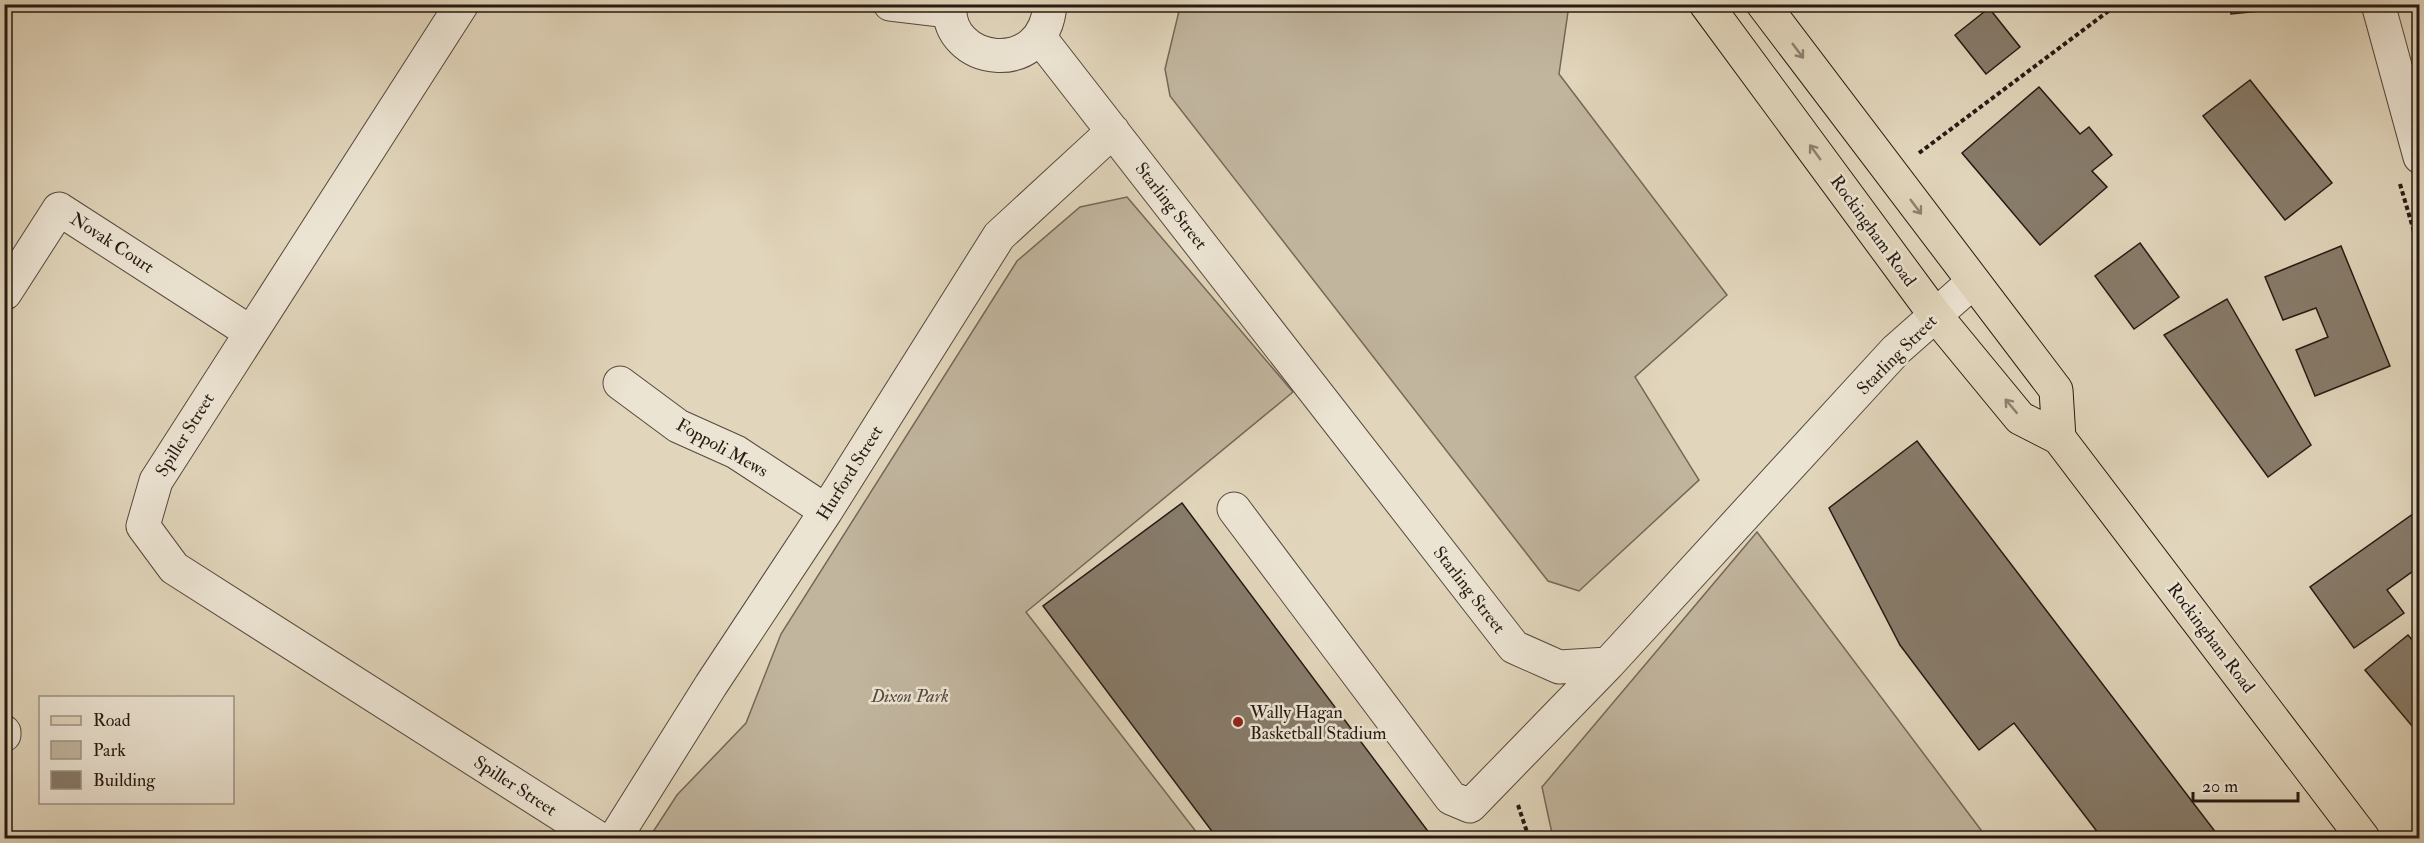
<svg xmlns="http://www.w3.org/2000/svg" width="2424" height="843" viewBox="0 0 2424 843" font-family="'IM FELL Double Pica',serif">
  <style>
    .green { fill: #c1b59e; stroke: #746858; stroke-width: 1.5 }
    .building { fill: #877b6a; stroke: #261a13; stroke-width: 1.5 }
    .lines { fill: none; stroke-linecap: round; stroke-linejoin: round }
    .minor-casing { stroke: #55493d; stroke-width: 35 }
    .major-casing { stroke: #261a13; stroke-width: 35 }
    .path { stroke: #261a13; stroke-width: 4; stroke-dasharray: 4.5 3; stroke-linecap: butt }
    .minor { stroke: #ece4d3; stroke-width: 33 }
    .major { stroke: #e1d5bb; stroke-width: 33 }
    .oneway { stroke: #8d816f }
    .poi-dot { fill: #8f2418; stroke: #ece4d3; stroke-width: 2 }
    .labels { text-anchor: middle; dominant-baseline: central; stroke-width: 5; stroke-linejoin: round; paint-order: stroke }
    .street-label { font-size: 18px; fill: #261a13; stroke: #ece4d3 }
    .park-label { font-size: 18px; font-style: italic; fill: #54483d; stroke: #ece4d3 }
    .poi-label { font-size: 18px; fill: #261a13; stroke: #ece4d3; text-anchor: start }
  </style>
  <rect width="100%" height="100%" fill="#e1d5bb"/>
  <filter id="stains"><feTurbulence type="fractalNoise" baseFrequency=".00333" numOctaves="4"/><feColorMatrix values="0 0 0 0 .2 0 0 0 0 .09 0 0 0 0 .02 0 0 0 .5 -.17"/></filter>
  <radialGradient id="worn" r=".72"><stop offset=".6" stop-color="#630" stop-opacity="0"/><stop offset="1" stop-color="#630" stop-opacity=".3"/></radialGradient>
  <path class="green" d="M1184,5h385l-10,69 168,221 -92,82 64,103 -120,111 -31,-10 -378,-485 -5,-27 14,-58z
    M1127,197l166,195 -267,220 175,226h-552l28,-43 69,-72 35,-89 236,-373 63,-54z
    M1757,532l230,306h-434l-11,-51z"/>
  <path class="building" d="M2230,4h69v3l-68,7z
    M1989,8l31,39 -34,27 -31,-39z
    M2250,80l82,103 -47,37 -82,-104z
    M2039,87l41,47 9,-7 23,28 -20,16 15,16 -67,58 -78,-92z
    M2140,243l39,54 -45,32 -39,-53z
    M2341,246l49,120 -75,30 -19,-46 32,-13 -12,-29 -33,12 -18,-43z
    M2227,299l84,146 -43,32 -104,-142z
    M1917,441l303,397h-118l-88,-115 -35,27 -79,-105 -71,-137z
    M1182,503l251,335h-216l-174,-232z
    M2420,509v57l-33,24 17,23 -50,35 -44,-61z
    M2408,635l12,14 -2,84 -53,-63z"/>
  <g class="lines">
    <defs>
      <path id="minor" d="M462,4l-306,477 -13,45 31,42 424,270
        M890,4l59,7
        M950,4c-6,61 95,76 100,0
        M2378,4l42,153
        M1040,38l474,609 45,20 49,-3 288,-314 77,-68
        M5,293l54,-84 191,123
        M620,383l58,43 58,26 90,59
        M1234,509l217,289 19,8 138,-142
        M4,732v3
        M615,838l96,-153 115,-174 173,-275 114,-105"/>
      <path id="major" d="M1706,4l230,312 84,102 39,20 304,400
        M1763,4l293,386 3,48"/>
    </defs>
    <use href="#minor" class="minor-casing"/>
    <use href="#major" class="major-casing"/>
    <path class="path" d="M1919,153l199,-149
      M2400,184l20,68
      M1518,805l11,33"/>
    <use href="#minor" class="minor"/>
    <use href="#major" class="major"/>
  </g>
  <defs><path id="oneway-shaft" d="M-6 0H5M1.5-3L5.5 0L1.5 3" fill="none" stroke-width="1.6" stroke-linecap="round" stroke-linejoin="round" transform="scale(1.5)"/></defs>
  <g class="oneway">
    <use href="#oneway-shaft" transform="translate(1798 51) rotate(53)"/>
    <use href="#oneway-shaft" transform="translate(1815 152) rotate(-126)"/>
    <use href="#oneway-shaft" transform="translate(1916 207) rotate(53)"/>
    <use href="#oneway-shaft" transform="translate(2011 406) rotate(-130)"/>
  </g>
  <circle class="poi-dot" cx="1238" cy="722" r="6"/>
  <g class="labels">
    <g class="street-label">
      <text transform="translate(1171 206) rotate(52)">Starling Street</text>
      <text transform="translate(1873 231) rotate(54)">Rockingham Road</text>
      <text transform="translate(112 243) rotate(33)">Novak Court</text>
      <text transform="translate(1897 355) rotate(-45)">Starling Street</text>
      <text transform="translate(185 435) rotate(-58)">Spiller Street</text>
      <text transform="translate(722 448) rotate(29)">Foppoli Mews</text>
      <text transform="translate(850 473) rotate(-58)">Hurford Street</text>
      <text transform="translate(1469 590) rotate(52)">Starling Street</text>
      <text transform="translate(2211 638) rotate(53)">Rockingham Road</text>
      <text transform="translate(515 786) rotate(33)">Spiller Street</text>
    </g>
    <g class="park-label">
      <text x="910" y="696">Dixon Park</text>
    </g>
    <g class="poi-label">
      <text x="1250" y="712">Wally Hagan<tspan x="1250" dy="21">Basketball Stadium</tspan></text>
    </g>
  </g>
  <rect width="2424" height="843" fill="none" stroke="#e1d5bb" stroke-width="24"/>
  <rect x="6" y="6" width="2412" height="831" fill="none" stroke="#261a13" stroke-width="3"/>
  <rect x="12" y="12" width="2400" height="819" fill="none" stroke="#261a13" stroke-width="1.5"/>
  <rect x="39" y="696" width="195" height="108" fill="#ece4d3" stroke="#9d9386" stroke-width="1.5"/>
  <rect x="51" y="716" width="30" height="9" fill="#e1d5bb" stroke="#9d9386" stroke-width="1.5"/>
  <text x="93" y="726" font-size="18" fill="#261a13">Road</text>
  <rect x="51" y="741" width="30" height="18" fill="#c1b59e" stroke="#9d9386" stroke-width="1.5"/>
  <text x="93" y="756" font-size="18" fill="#261a13">Park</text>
  <rect x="51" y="771" width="30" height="18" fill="#877b6a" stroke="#9d9386" stroke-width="1.5"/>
  <text x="93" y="786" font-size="18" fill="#261a13">Building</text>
  <path d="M2193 792v9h105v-9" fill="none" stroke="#261a13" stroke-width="3"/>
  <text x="2202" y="792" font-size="18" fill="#261a13" stroke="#ece4d3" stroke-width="4.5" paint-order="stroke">20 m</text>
  <rect width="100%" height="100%" filter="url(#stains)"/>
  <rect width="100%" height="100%" fill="url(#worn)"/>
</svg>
